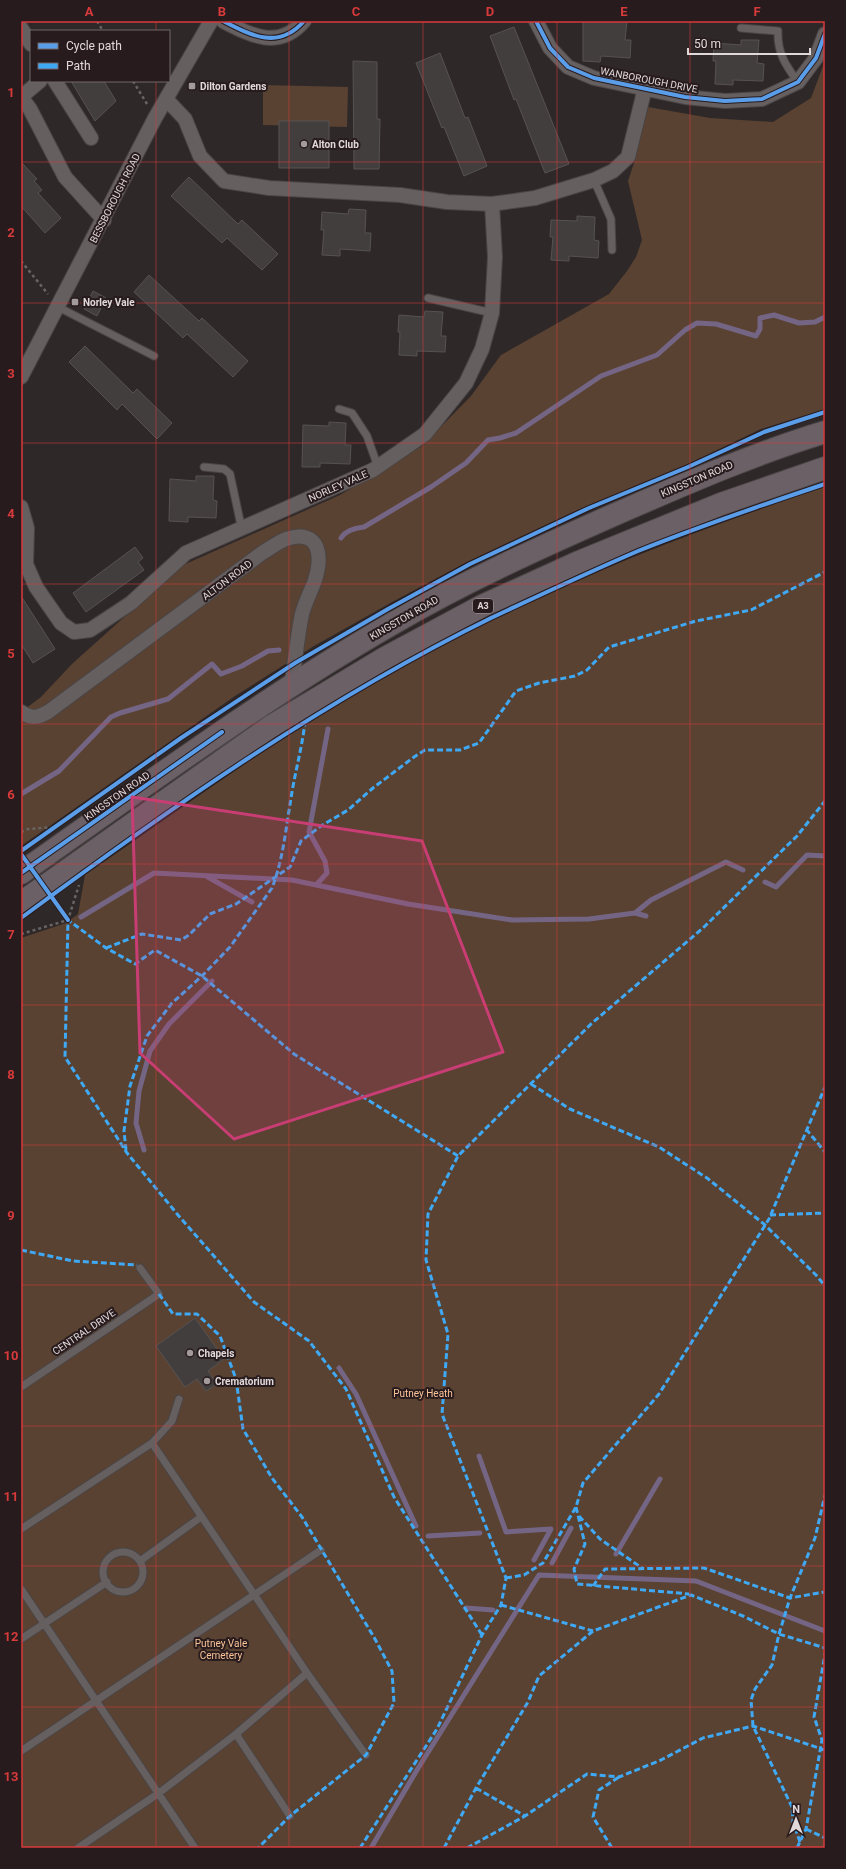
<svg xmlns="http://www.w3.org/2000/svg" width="846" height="1869" viewBox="0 0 846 1869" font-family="Roboto,sans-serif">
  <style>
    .green { fill: #594231 }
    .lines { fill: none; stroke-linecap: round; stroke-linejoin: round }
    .stream { stroke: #746584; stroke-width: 5 }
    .building { fill: #433e3e; stroke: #575252 }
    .service-casing { stroke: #4b4546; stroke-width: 9 }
    .minor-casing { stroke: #4b4546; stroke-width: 16 }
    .trunk-casing { stroke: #4b4546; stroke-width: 24 }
    .path { stroke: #686464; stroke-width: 2.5; stroke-dasharray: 3 3; stroke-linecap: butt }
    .service { stroke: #655f60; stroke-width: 7 }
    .minor { stroke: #655f60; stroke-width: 14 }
    .trunk { stroke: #6a6066; stroke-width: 22 }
    .quiet { stroke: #3fa9f5; stroke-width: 3; stroke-dasharray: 6 3; stroke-linecap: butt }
    .cycleway-casing { stroke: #281b1e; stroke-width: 6 }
    .cycleway { stroke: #5a9eea; stroke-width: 4 }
    .marked { fill: #c83e74; fill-opacity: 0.2; stroke: #c83e74; stroke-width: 3; stroke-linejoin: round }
    .grid { fill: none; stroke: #d73a3a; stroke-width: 1; stroke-opacity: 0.55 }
    .poi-dot { fill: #a29a9b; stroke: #281b1e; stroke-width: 1.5 }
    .labels { text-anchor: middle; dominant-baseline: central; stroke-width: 4; stroke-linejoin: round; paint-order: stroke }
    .shield { fill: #281b1e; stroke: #a99fa1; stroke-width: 1 }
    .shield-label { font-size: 9px; font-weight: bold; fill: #e0d8d9 }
    .street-label { font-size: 10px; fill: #e0d8d9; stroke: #281b1e }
    .poi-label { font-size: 10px; font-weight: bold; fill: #e0d8d9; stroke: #281b1e; text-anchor: start }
    .park-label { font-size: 10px; fill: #fbc498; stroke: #281b1e }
    .neatline { fill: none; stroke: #d73a3a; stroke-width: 1.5 }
    .grid-label { font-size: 13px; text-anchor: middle; font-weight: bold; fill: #d73a3a }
  </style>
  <rect width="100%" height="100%" fill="#2f2829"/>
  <path class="green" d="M825,61v348l-64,20 -75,36 -113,47 -106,50 -73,39 -80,45 -79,50 -214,150v-134l20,-15 31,-33 109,-98 159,-71 82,-49 49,-50 30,-41 108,-61 18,-23 9,-14 6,-17 -14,-59 6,-18 14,-56 62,11 63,4 38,-24z
    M263,85l85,2 -1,40 -84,-2z
    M825,487v1361h-804v-910l45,-15 12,-9 7,-39c79,-54 156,-111 237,-161 157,-98 328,-169 503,-227z"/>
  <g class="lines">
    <path class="stream" d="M341,538c5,-8 14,-10 23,-11l67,-40 35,-24 22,-23 12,-2 16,-5 85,-57 56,-21 28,-25 12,-7 19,1 40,12 4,-7v-11l14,-3 25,8 16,-1 10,-5
      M21,794l38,-23 52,-54 9,-4 48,-14 44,-35 9,10 21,-8 26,-15 11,-1
      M206,876l46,26
      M765,882l11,5 31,-32 18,1
      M316,885l11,-12 -2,-12 -16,-29 19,-103
      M635,913l16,-13 75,-38 17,8
      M81,917l73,-44 138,7 116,24 104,16 77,-1 46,-6 11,3
      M144,1150l-8,-27 3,-32 11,-40 19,-27 43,-43
      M339,1368l17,26 60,132
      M479,1456l27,76 45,-3 -17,31
      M428,1536l52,-3
      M616,1554l44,-75
      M552,1563l19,-35
      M466,1608l27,2
      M371,1848l46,-78 122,-195 157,6 129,50"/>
  </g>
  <path class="building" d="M583,21h44l-2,19h6l-1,18 -29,-2 -1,6 -17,-1z
    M514,27l55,137 -24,9 -29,-74 -2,1 -24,-64z
    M741,40h18l-2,23 7,1 -1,17 -30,-1v5l-18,-1 1,-23h-3l1,-18 27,2z
    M440,53l25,65 3,-1 19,49 -23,10 -20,-49 -2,1 -26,-65z
    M353,61l24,1v57h3l-1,50h-25z
    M71,81h33l12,20 -21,20z
    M279,121h50v47h-50z
    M21,162l16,17 -3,2 8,9 -4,3 23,25 -16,15 -24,-27z
    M189,177l49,47 4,-4 36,34 -16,16 -35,-32 -5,5 -51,-47z
    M349,209l17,1 -1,23h6l-1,18 -30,-2v7l-18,-1 2,-25h-3l1,-18 26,2z
    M577,216l18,1 -1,23 5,1 -1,17 -29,-2v5l-18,-1 2,-23h-3l1,-17 26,1z
    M149,275l50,46 3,-3 46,43 -15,16 -46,-43 -4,4 -49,-46z
    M93,291l13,7 -9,18 -13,-7z
    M425,311l18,1 -2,24h5l-1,16 -28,-1v5l-18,-1 1,-23h-2l1,-17 25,2z
    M85,346l48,47 4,-4 35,34 -15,16 -35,-35 -5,6 -48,-48z
    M329,422l17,1 -1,22h6l-1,19 -30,-1v4h-18l1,-42 26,1z
    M196,476h18l-1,24 4,1 -1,17 -28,-1v5l-19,-1 1,-42 26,2z
    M135,547l8,11 -5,4 6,8 -58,42 -13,-19z
    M21,596l34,53 -22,14 -12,-19z
    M195,1318l29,41 -16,12 9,13 -11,7 -9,-12 -12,8 -29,-41z"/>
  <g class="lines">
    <defs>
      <path id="service" d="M741,28l37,3c-1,22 8,35 20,51
        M594,180l17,39 1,31
        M428,298l64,15
        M58,307l96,49
        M339,409l13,4 15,23 11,31
        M204,467l20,2 6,5 12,56
        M21,1387l138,-93 -19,-26
        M152,1443l20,-22 7,-22
        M21,1529l131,-86 155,230 59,82
        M103 1572a20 20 0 1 1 40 0a20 20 0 1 1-40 0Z
        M140,1561l61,-44
        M21,1589l174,259
        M21,1639l86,-57
        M236,1734l54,82
        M21,1751l300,-201
        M78,1848l81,-55 77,-59 71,-61"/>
      <path id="minor" d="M223,21c29,15 56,29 81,0
        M536,21l14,27 18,19 26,11 91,19 40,4 37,-2 36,-17 18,-24 9,-24
        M21,28l10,16
        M40,81l-19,16 9,12 35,68 39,43
        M55,81l36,57
        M166,99l19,20 15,37 24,25 45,7 131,7 47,7 45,2 43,-6 59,-18 19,-9 15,-14 17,-69
        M21,377l134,-259 56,-97
        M21,507l6,21 -1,36 10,23 25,36 13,9 16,-2 41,-27 55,-50 187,-83 52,-36 41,-51 16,-34 10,-36 3,-56 -3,-53
        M21,712c11,7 16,6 27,0l214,-159c7,-4 16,-11 24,-14 35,-11 37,18 28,44 -4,10 -9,20 -12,31 -5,24 -7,49 -11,73"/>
      <path id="trunk" d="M21,873c121,-85 241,-174 369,-248 73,-43 151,-78 228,-112 69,-30 135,-59 207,-81
        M21,903l249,-176 115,-69 97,-52 97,-44 142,-58 104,-36"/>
    </defs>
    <use href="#service" class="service-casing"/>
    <use href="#minor" class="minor-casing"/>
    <use href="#trunk" class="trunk-casing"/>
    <path class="path" d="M97,21l6,10
      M133,81l14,23
      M21,261l27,33
      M21,832l7,-3 25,-2
      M21,934l47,-14 11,-35"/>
    <use href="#service" class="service"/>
    <use href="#minor" class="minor"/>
    <use href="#trunk" class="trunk"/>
    <path class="quiet" d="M106,948l36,-14 39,6 8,-5 21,-21 26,-10 54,-37 11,-26 20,-15 27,-16 25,-22 41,-31 11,-7h35l19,-7 37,-52 23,-8 36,-7 12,-6 22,-23 87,-26 55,-11 74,-38
      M531,1084l39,25 89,38 48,31 58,47 51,50 9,11
      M806,1129l19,23
      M126,1150l-2,-19 6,-45 17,-50 25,-33 30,-27 28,-29 42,-59c11,-28 14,-60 19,-90 4,-26 11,-50 14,-76
      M458,1156l-164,-102 -92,-78 -47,-26 -20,14 -29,-16 -38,-28 -3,137 62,96 51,62 76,87 55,39 37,48 48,108 88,138
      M770,1215l55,-2
      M21,1250l52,11 64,4
      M159,1294l14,20h24l23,22 16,43 7,50 29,49 30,39 73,122 17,32 2,32 -28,52 -76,61 -32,32
      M576,1507l9,37 -11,25 3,15 112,10
      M579,1516l21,23 42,29
      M506,1578l18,-3 19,-12 33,-56 7,-24 76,-89 110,-175 56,-132
      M593,1586l12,-17 99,-1 86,30 35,-6
      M501,1605l92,26
      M476,1788l49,28 62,-42 32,3 42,-17 42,-22 50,-12 72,24
      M806,1829l19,9
      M800,1842l-7,-20 -1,-15 -39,-81 -2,-26 4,-11 17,-24 7,-31 11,-36 25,-60 10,-43
      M360,1848l77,-119 45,-94 19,-30 5,-27 -64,-164 6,-80 -22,-74 2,-46 30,-58 133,-132 112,-96 94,-92 28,-35
      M444,1848l32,-60 52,-86 11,-26 54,-45 98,-36 52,21 36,18 46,14
      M467,1848l58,-32
      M612,1848l-19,-31 6,-27 20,-13
      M797,1848l9,-19 16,-89 -8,-23 11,-63"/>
    <defs>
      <path id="cycleway" d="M223,21c29,15 56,29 81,0
        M536,21l14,27 18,19 26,11 91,19 40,4 37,-2 36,-17 18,-24 9,-24
        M21,851l160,-113 114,-75 93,-54 82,-45 119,-56 99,-41 76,-35 61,-20
        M21,854l47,66
        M21,873l201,-141
        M21,918c149,-110 303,-218 470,-300 49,-23 98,-46 147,-67 62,-25 124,-46 187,-67"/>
    </defs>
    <use href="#cycleway" class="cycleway-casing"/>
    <use href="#cycleway" class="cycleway"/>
  </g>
  <path class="marked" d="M132,797l290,44 81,211 -269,87 -94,-86z"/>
  <path class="grid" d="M156,21v10M289,21v1827M423,21v1827M557,21v1827M690,21v1827M156,81v1767M21,162h804M21,303h804M21,443h804M21,584h804M21,724h804M21,864h804M21,1005h804M21,1145h804M21,1285h804M21,1426h804M21,1566h804M21,1707h804"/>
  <g class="poi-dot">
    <rect x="188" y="82" width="8" height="8" rx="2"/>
    <circle cx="304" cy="144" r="4"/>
    <rect x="71" y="298" width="8" height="8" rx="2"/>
    <circle cx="190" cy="1353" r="4"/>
    <circle cx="207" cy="1381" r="4"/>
  </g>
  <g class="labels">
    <rect class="shield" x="473" y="599" width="20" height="14" rx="3"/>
    <g class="shield-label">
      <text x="483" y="606">A3</text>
    </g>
    <g class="street-label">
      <text transform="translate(649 80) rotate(11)">WANBOROUGH DRIVE</text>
      <text transform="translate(115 198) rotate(-63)">BESSBOROUGH ROAD</text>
      <text transform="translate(697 479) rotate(-23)">KINGSTON ROAD</text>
      <text transform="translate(338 486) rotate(-24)">NORLEY VALE</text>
      <text transform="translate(227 580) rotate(-37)">ALTON ROAD</text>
      <text transform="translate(404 618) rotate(-30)">KINGSTON ROAD</text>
      <text transform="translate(117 796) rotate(-35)">KINGSTON ROAD</text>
      <text transform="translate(84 1332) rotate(-34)">CENTRAL DRIVE</text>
    </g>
    <g class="poi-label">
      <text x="200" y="86">Dilton Gardens</text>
      <text x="312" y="144">Alton Club</text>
      <text x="83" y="302">Norley Vale</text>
      <text x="198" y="1353">Chapels</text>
      <text x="215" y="1381">Crematorium</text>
    </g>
    <g class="park-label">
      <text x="423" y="1393">Putney Heath</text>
      <text x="221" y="1643">Putney Vale<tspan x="221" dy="12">Cemetery</tspan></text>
    </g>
  </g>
  <rect width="846" height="1869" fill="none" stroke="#281b1e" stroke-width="44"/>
  <rect x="30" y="30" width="140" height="52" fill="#281b1e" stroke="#726769"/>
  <rect x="38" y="43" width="20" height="6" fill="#5a9eea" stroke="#726769"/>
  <text x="66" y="50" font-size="12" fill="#e0d8d9">Cycle path</text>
  <rect x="38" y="63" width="20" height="6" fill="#3fa9f5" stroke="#726769"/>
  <text x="66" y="70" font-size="12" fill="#e0d8d9">Path</text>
  <g transform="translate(796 1819)" stroke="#281b1e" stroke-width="3" paint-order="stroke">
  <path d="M0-3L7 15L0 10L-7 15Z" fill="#e0d8d9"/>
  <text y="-6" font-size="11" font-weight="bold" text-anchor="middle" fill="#e0d8d9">N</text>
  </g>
  <path d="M688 48v6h122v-6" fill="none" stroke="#e0d8d9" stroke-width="2"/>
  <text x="694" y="48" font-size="12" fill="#e0d8d9" stroke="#281b1e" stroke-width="3" paint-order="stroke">50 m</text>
  <rect x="22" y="22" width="802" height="1825" class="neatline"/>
  <g class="grid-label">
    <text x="89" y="16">A</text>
    <text x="222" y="16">B</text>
    <text x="356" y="16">C</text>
    <text x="490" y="16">D</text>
    <text x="624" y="16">E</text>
    <text x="757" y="16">F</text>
    <text x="11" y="97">1</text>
    <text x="11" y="237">2</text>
    <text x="11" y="378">3</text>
    <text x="11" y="518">4</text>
    <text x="11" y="658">5</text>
    <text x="11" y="799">6</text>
    <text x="11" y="939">7</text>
    <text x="11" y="1079">8</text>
    <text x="11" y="1220">9</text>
    <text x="11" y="1360">10</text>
    <text x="11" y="1501">11</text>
    <text x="11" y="1641">12</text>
    <text x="11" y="1781">13</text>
  </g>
</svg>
